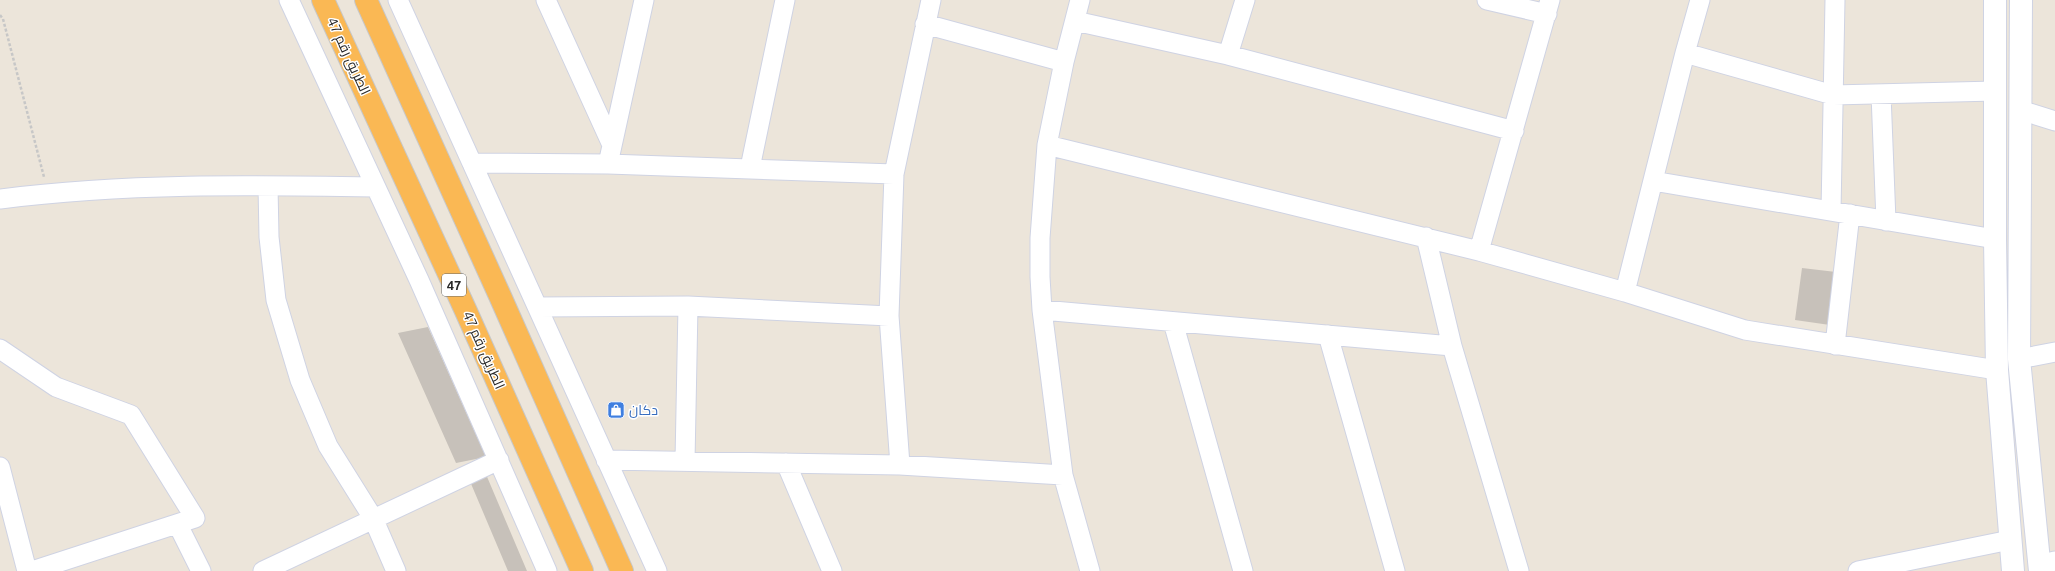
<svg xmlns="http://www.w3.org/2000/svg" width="2055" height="571" viewBox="0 0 2055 571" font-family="Ubuntu,Cairo,sans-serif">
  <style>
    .building { fill: #c7c1ba }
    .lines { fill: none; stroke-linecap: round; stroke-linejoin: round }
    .minor-casing { stroke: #cfd3e3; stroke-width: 21 }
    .tertiary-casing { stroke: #cfd3e3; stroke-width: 24 }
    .trunk-casing { stroke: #c7c7c7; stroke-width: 24 }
    .path { stroke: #c7c7c7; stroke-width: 2.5; stroke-dasharray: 3 2; stroke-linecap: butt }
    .minor { stroke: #fff; stroke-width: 19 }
    .tertiary { stroke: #fff; stroke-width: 22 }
    .trunk { stroke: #fab854; stroke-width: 22 }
    .labels { text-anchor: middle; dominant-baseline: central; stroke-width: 3; stroke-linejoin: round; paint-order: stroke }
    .shield { fill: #fff; stroke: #696969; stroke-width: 1 }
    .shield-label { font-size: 13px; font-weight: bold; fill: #292929 }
    .street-label { font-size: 14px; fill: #292929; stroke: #fff }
    .shop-label { font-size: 14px; fill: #366cbe; stroke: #fff; text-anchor: start }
  </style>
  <rect width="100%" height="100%" fill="#ece5da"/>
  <path class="building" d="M1802,268l34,4 -6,53 -35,-5z
    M428,327l58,130 -30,6 -58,-130z
    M485,472l42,99h-19l-39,-92z"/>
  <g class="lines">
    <defs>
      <path id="minor" d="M289,0l130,280 128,291
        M398,0l259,571
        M546,0l66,145
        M1080,0l-16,62 -17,83 -7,93v39l2,33 21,165 27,96
        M1487,0l60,14
        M1075,21l153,34 286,76
        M925,24l139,38
        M1685,53l148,42 162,-4
        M1228,55l17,-55
        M1881,94l5,127
        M2020,110l35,11
        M1047,145l432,106 146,41 120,38 252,40
        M472,163l136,1 286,10
        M608,164l36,-164
        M750,168l35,-168
        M1653,181l342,58
        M268,186l1,51 7,63 24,80 28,66 45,72 23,53
        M0,199c125,-16 250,-14 375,-12
        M1831,211l4,-211
        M1426,237l26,109 67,225
        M1479,251l71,-251
        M1625,292l60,-239 15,-53
        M538,307l150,-1 201,10
        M1042,310l410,36
        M1173,322l70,249
        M1328,335l67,236
        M1835,345l15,-131
        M0,349l56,38 75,28 64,103 -163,53
        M2019,359l36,-7
        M606,460l294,5 163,10
        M685,461l3,-155
        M786,463l46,108
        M900,465l-11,-149 5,-142 37,-174
        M0,467l27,104
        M178,525l23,46
        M2039,565l16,-4
        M263,571l236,-111
        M1858,571l152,-31"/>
      <path id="tertiary" d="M1995,0v239l2,131 16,201
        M2021,0l-2,359 21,212"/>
      <path id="trunk" d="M323,0l142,309 117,262
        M366,0l134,296 122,275"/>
    </defs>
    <use href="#minor" class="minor-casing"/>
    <use href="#tertiary" class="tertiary-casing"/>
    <use href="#trunk" class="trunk-casing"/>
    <path class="path" d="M0,15l3,4 41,158"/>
    <use href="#minor" class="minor"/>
    <use href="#tertiary" class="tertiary"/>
    <use href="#trunk" class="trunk"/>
  </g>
  <defs>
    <symbol id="shop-square" viewBox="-11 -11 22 22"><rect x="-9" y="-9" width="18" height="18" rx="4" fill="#3f7fe0" stroke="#fff"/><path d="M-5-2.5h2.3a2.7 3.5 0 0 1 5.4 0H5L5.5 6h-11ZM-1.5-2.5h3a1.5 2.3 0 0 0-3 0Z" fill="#fff"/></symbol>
  </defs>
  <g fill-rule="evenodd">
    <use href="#shop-square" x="606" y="400" width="20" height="20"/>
  </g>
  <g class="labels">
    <rect class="shield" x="442" y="274" width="24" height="22" rx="3"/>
    <g class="shield-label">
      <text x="454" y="285">47</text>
    </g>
    <g class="street-label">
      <text transform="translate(349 56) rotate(65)">الطريق رقم 47</text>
      <text transform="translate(484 350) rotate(66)">الطريق رقم 47</text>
    </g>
    <g class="shop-label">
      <text x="629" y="410">دكان</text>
    </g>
  </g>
</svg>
